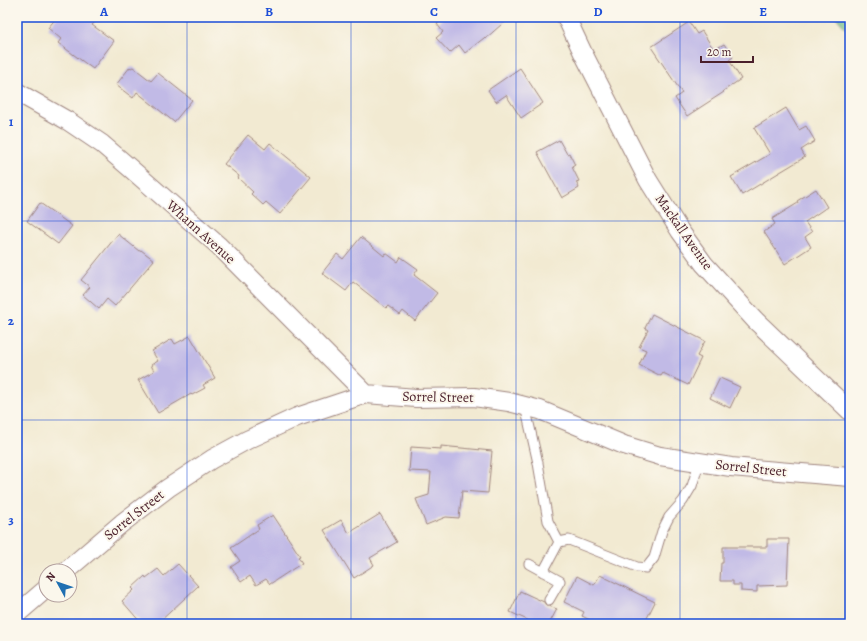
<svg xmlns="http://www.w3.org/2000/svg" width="867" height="641" viewBox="0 0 867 641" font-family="Alegreya,serif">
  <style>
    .forest { fill: #6cbc86; stroke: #5b6e58 }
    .building { fill: #c1bae6 }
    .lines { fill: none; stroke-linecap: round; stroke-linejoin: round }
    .service-casing { stroke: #9e847e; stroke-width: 11 }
    .minor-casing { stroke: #9e847e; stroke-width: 20 }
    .service { stroke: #fff; stroke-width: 9 }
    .minor { stroke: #fff; stroke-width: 18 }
    .grid { fill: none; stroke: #1d4ed8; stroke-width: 1; stroke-opacity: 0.55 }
    .labels { text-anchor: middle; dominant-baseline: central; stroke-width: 4; stroke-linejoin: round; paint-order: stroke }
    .street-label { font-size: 14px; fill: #4a1f2b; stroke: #fbf7ec }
    .neatline { fill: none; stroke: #1d4ed8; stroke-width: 1.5 }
    .grid-label { font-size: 13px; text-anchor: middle; font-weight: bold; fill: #1d4ed8 }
  </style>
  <rect width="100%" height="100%" fill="#fbf7ec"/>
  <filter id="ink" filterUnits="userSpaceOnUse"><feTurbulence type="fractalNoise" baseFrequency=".025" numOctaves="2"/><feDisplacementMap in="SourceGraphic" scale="8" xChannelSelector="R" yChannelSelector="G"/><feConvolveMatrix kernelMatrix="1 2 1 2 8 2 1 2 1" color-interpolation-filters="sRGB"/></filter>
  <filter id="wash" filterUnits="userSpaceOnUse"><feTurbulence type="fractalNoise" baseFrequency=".012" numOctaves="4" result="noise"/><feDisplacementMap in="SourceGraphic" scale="16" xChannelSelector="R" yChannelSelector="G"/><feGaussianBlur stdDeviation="0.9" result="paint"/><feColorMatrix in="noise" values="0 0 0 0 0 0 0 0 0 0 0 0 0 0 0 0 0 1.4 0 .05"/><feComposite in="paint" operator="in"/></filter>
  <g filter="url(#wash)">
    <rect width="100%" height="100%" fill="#f2ead2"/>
    <path class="forest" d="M836,17h14v17z"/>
    <g id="blocks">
      <path class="building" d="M57,17h42l-7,8 22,16 -21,28 -35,-26 3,-4 -13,-11z
        M445,17h65l-25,22 -1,-1 -19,15 -6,-8 -9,8 -14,-15 7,-6 -6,-8z
        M689,22l8,12 5,-3 12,19 10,-6 9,13 -4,3 12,19 -18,12 1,1 -37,24 -12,-18 7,-5 -31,-46z
        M130,67l1,1 2,-1 18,14 7,-8 34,27 -18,22 -37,-30 -4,6 -17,-13z
        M520,68l23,35 -22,15 -15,-23 -10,7 -8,-12z
        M786,108l13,22 7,-4 9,15 -14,9 4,7 -63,38 -11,-18 39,-23 -16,-26z
        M248,135l17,14 5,-6 41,34 -31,37 -14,-12 -3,3 -12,-11 2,-2 -15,-14 1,-2 -15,-12z
        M559,140l8,14 2,-1 6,12 -3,2 7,14 -3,1 3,6 -17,10 -25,-46z
        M816,189l11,18 -22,15 7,10 -7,5 6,10 -26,17 -21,-32 11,-8 -3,-5 26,-16 -1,-2z
        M40,203l32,23 -14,18 -31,-23z
        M118,234l21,17 2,-1 13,10 -39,46 -8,-7 -8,10 -16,-14 7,-8 -9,-7z
        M361,237l23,19 2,-3 12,9 3,-5 17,12 -4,6 23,18 -22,28 -12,-10 -3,4 -12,-9 -2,2 -33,-26 -7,9 -24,-18 15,-19 6,5z
        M652,314l53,27 -8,15 4,2 -13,27 -25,-12 -2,3 -22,-11 7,-15 -7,-3 9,-17 -3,-2z
        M190,336l25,42 -12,7 2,3 -13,7 -1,-1 -33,19 -20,-33 16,-9 -3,-6 7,-4 -6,-10 20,-12 3,5z
        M720,378l20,9 -10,21 -20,-10z
        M441,446l51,5 -4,42 -26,-2 -3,27 -13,-1 -20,8 -10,-26 13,-4 2,-23 -22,-1 2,-24 30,2z
        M380,514l17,28 -27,16 4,7 -20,13 -30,-48 17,-10 8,13z
        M273,515l27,41 -2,1 4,6 -32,21 -4,-5 -10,6 -6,-9 -9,6 -10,-15 9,-6 -9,-13 28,-19 -2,-4z
        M767,539h22l-2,46 -30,1v6l-16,-1v-6h-8v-4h-13l1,-18h2v-16h44z
        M178,564l20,22 -41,38h-15l-20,-23 12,-11 -2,-2 13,-12 1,2 12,-9 6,7z
        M600,575l55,27 -11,22h-46l-16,-8 2,-4 -20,-10 13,-26 17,9z
        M520,591l24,11 2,3 11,4 -8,15h-13l-26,-12z"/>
    </g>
  </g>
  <g filter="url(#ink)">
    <use href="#blocks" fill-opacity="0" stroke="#9e847e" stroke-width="1"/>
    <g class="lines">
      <defs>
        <path id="service" d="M525,406l13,57 10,58 11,21 -16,30
          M559,542l10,-2 68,27 9,1 8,-10 8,-27 7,-14 14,-16 9,-15 7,-23
          M529,564l31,17 -11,19"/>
        <path id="minor" d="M566,17l17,36 65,127 32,51 24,33 51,56 95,91
          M17,92l51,29 34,23 28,24 89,78 147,148
          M66,571l56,-48 46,-35 44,-29 35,-19 50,-23 69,-23 50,4 58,-1 35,5 31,8 84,35 36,11 71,11 119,10
          M17,614l29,-25"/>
      </defs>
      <use href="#service" class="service-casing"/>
      <use href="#minor" class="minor-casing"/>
      <use href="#service" class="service"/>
      <use href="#minor" class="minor"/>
    </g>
  </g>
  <path class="grid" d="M187,17v607M351,17v607M516,17v607M680,17v607M17,221h833M17,420h833"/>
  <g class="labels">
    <g class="street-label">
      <text transform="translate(201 232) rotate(42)">Whann Avenue</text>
      <text transform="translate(684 232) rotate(55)">Mackall Avenue</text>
      <text transform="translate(438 397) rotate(1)">Sorrel Street</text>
      <text transform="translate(751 468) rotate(6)">Sorrel Street</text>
      <text transform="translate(134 515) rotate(-38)">Sorrel Street</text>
    </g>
  </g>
  <rect width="867" height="641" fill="none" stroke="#fbf7ec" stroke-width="44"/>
  <g transform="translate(58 583) rotate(310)"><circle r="19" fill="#fbf7ec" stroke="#b4a19f"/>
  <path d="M0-3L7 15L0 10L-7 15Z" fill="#1f6fb2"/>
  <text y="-6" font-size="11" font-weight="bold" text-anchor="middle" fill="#4a1f2b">N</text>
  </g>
  <path d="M701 56v6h52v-6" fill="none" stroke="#4a1f2b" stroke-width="2"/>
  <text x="707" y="56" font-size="12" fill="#4a1f2b" stroke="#fbf7ec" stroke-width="3" paint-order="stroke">20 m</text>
  <rect x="22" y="22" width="823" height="597" class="neatline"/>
  <g class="grid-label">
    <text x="104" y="16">A</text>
    <text x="269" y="16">B</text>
    <text x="434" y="16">C</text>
    <text x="598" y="16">D</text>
    <text x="763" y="16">E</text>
    <text x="11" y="126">1</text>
    <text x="11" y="325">2</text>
    <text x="11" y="524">3</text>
  </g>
</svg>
